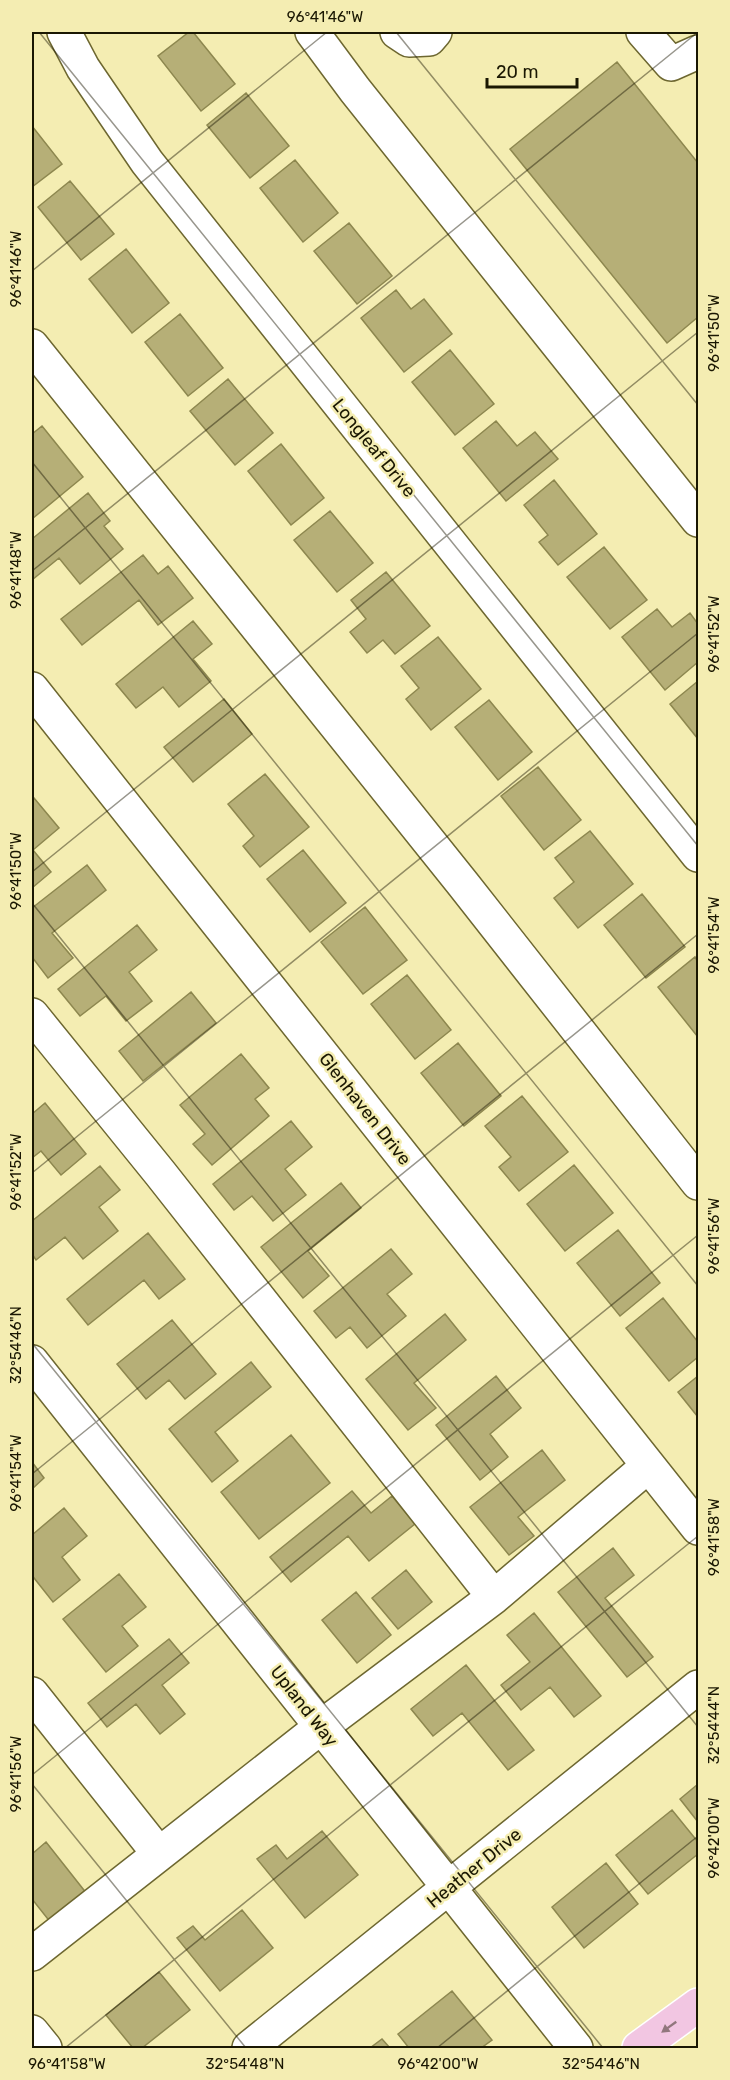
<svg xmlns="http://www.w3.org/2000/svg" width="730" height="2080" viewBox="0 0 730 2080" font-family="Rubik,sans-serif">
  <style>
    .building { fill: #b6af77; stroke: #8d874f; stroke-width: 1.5 }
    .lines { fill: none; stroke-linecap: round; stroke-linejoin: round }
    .minor-casing { stroke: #6d6730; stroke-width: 36 }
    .major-casing { stroke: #fff; stroke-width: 36 }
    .minor { stroke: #fff; stroke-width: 33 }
    .major { stroke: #f2c6e2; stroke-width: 33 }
    .oneway { fill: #91777d }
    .ticks { fill: none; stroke: #1a1702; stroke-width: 1.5; stroke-opacity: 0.45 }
    .labels { text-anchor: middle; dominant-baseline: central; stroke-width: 5; stroke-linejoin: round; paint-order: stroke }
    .street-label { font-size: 18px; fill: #1a1702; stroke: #f4edb2 }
    .neatline { fill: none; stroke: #1a1702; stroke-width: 2 }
    .ticks-label { font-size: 15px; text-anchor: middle; fill: #1a1702 }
  </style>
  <rect width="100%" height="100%" fill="#f4edb2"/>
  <path class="building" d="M189,32h4l42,52 -34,27 -43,-55z
    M617,62l81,101v154l-31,26 -157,-194z
    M246,93l43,53 -39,32 -43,-53z
    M32,126l30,38 -30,23z
    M295,160l43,53 -35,29 -43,-54z
    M70,181l44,53 -33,26 -43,-53z
    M349,223l43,53 -35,28 -43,-53z
    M126,249l43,54 -37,30 -43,-54z
    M396,290l15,19 13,-10 28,35 -48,38 -43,-54z
    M180,314l43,54 -35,28 -43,-54z
    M450,350l44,54 -39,31 -43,-53z
    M228,379l45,54 -38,32 -45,-54z
    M496,421l21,25 18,-14 23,27 -52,42 -43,-53z
    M42,426l41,51 -51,42v-85z
    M281,444l43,54 -33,27 -43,-54z
    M554,480l43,54 -39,31 -19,-23 9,-7 -24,-30z
    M88,493l22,28 -6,5 19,23 -43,35 -21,-26 -27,22v-41z
    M330,511l43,52 -36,29 -43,-52z
    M604,547l43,53 -37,29 -43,-52z
    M143,555l15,19 10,-8 25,32 -35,27 -19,-25 -57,45 -21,-26z
    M386,572l44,54 -35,28 -12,-14 -16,13 -17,-21 16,-13 -15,-19z
    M657,609l15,18 18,-14 8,11v38l-33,28 -43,-53z
    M193,621l19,23 -19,15 18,22 -32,26 -16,-20 -27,21 -20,-24z
    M438,637l43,52 -50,41 -25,-31 13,-11 -18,-22z
    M698,681v58l-28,-35z
    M224,699l28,35 -59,48 -29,-35z
    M489,700l43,52 -34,28 -43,-53z
    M538,767l43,53 -37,30 -43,-54z
    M265,774l44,53 -49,40 -17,-21 11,-10 -26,-32z
    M34,798l25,30 -26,22 18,22 -19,16v-87z
    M590,831l43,53 -55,44 -24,-30 20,-16 -19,-24z
    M303,850l43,53 -36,29 -43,-53z
    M87,865l19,25 -54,43 21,25 -25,20 -16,-21v-49z
    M642,894l43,53 -39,31 -42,-53z
    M365,907l42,53 -44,34 -42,-52z
    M137,925l20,25 -28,22 23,29 -26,20 -20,-25 -26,20 -22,-27z
    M695,957l3,5v75l-40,-50z
    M407,975l44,55 -36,29 -44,-55z
    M191,992l25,31 -73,58 -24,-30z
    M458,1043l43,53 -37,30 -43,-53z
    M241,1054l28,34 -14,11 14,17 -57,49 -19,-21 12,-10 -25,-29z
    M522,1096l46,56 -49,39 -20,-24 12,-10 -26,-31z
    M45,1103l41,51 -25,21 -20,-24 -9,7v-44z
    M291,1121l21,26 -27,22 21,26 -33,26 -21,-25 -18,14 -21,-26z
    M574,1165l39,48 -48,38 -38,-47z
    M100,1166l20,24 -21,17 19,24 -35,28 -18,-22 -29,23 -4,-6v-33z
    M341,1183l20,25 -53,43 21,25 -26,22 -42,-51z
    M618,1230l42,53 -40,33 -43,-53z
    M148,1233l37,46 -26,20 -15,-19 -56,45 -21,-26z
    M391,1249l21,25 -25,20 19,22 -39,32 -17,-21 -14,11 -22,-27z
    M663,1298l35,44v15l-29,24 -43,-53z
    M445,1314l21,26 -52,43 22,25 -28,22 -42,-51z
    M172,1320l44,54 -31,25 -16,-19 -23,19 -29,-35z
    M251,1362l20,25 -56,45 23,29 -26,21 -43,-53z
    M496,1376l25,32 -31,26 18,23 -28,23 -44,-55z
    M698,1376v41l-20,-25z
    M291,1435l39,48 -71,56 -38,-47z
    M542,1450l23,30 -47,37 16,19 -25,19 -39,-48z
    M32,1462l12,16 -12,11z
    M352,1491l19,22 21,-17 23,28 -46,37 -21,-25 -57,46 -21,-25z
    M64,1508l23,28 -25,21 18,23 -27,22 -19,-24 -2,2v-45z
    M613,1548l21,27 -29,23 48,59 -26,20 -69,-85z
    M406,1570l26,32 -34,27 -26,-31z
    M119,1574l27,33 -24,19 16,20 -32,26 -43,-53z
    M356,1592l35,43 -34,28 -35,-43z
    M534,1613l67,83 -27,21 -24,-30 -29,23 -20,-25 29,-23 -23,-27z
    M169,1639l20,24 -27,22 23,29 -25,20 -24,-30 -29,23 -19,-24z
    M466,1665l68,85 -26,20 -46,-57 -29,23 -22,-27z
    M698,1784v38l-18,-23z
    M672,1810l26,32v12l-50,40 -32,-39z
    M322,1831l36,44 -53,43 -48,-59 19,-14 11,14z
    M46,1842l41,52 -36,29 -19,-24v-45z
    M606,1863l32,41 -54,44 -32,-41z
    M242,1910l31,38 -53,43 -43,-53 16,-12 12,14z
    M159,1972l31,38 -48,38h-9l-27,-33z
    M452,1991l40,49 -11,8h-72l-11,-14z
    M382,2039l8,9h-20z"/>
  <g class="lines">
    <defs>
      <path id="minor" d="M64,32l19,36 64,94 551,693
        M312,32l43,58 343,430
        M397,32l12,8 20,-1 6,-7
        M643,32l28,32 27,-12
        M32,346l431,538 235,299
        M32,689l666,839
        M32,1015l128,158 334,424
        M32,1362l544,686
        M32,1694l127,160
        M32,1954l289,-227 173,-130 154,-131
        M32,2032l13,16
        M249,2048l449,-361"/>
      <path id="major" d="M639,2048l59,-43"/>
    </defs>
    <use href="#minor" class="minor-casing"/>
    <use href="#major" class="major-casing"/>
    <use href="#minor" class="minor"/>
    <use href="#major" class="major"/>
  </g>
  <defs><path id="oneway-solid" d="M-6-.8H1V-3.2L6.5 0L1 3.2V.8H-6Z" transform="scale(1.5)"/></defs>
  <use class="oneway" href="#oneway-solid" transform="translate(669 2027) rotate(144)"/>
  <path class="ticks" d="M39,32l659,814M396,32l302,373M32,271l295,-239M32,462l666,824M32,571l666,-539M32,872l666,-540M32,903l666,824M32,1173l666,-540M32,1343l571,705M32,1474l666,-540M32,1775l666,-540M32,1784l214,264M65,2048l633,-512M437,2048l261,-212"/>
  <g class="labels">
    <g class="street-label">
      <text transform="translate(374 448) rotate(51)">Longleaf Drive</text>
      <text transform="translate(365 1109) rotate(52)">Glenhaven Drive</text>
      <text transform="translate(304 1706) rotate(52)">Upland Way</text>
      <text transform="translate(474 1868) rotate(-39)">Heather Drive</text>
    </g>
  </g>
  <rect width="730" height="2080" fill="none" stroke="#f4edb2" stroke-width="66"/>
  <path d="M487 78v9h90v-9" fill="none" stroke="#1a1702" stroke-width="3"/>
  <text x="496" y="78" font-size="18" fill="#1a1702" stroke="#f4edb2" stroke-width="4.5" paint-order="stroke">20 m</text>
  <rect x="33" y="33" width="664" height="2014" class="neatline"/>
  <g class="ticks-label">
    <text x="325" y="22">96°41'46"W</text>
    <text transform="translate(16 269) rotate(-90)" y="5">96°41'46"W</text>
    <text transform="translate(714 333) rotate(-90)" y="5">96°41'50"W</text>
    <text transform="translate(16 570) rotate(-90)" y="5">96°41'48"W</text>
    <text transform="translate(714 634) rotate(-90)" y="5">96°41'52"W</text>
    <text transform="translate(16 871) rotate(-90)" y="5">96°41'50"W</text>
    <text transform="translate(714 935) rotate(-90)" y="5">96°41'54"W</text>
    <text transform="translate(16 1172) rotate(-90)" y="5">96°41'52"W</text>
    <text transform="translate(714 1236) rotate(-90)" y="5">96°41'56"W</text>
    <text transform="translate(16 1345) rotate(-90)" y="5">32°54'46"N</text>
    <text transform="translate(16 1473) rotate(-90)" y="5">96°41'54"W</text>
    <text transform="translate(714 1537) rotate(-90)" y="5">96°41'58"W</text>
    <text transform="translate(714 1725) rotate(-90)" y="5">32°54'44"N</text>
    <text transform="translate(16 1774) rotate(-90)" y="5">96°41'56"W</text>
    <text transform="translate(714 1838) rotate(-90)" y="5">96°42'00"W</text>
    <text x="67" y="2069">96°41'58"W</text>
    <text x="245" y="2069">32°54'48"N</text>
    <text x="438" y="2069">96°42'00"W</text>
    <text x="601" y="2069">32°54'46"N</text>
  </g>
</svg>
